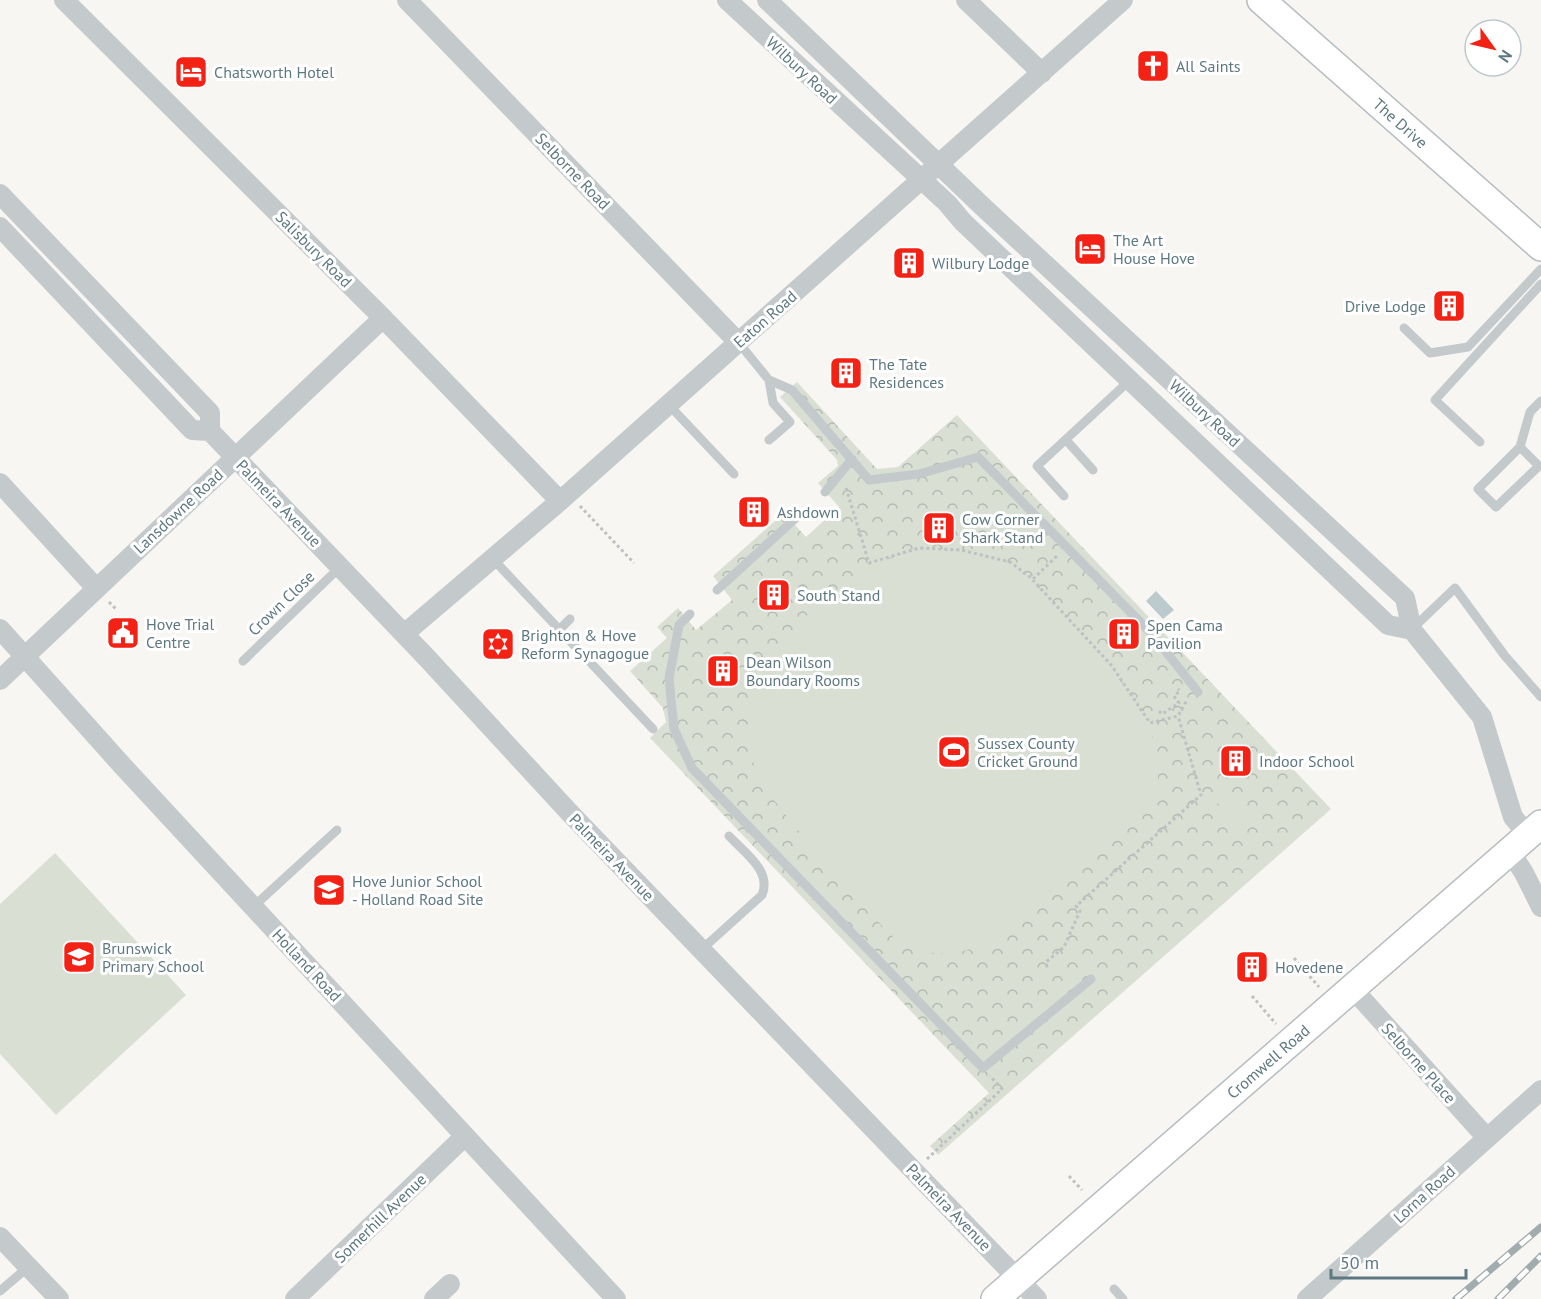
<svg xmlns="http://www.w3.org/2000/svg" width="1541" height="1299" viewBox="0 0 1541 1299" font-family="'PT Sans',sans-serif">
  <style>
    .park { fill: url(#park-crowns) }
    .garden { fill: #d9dfd3 }
    .water { fill: #bbcbcd }
    .lines { fill: none; stroke-linecap: round; stroke-linejoin: round }
    .secondary-casing { stroke: #b5bdc0; stroke-width: 30 }
    .path { stroke: #bdc1c2; stroke-width: 3; stroke-dasharray: 3 3; stroke-linecap: butt }
    .service { stroke: #c4c9cc; stroke-width: 9 }
    .minor { stroke: #c4c9cc; stroke-width: 20 }
    .secondary { stroke: #fff; stroke-width: 27 }
    .rail-casing { stroke: #a1acaf; stroke-width: 7 }
    .rail { stroke: #fff; stroke-width: 4.5; stroke-dasharray: 14; stroke-linecap: butt }
    .labels { text-anchor: middle; dominant-baseline: central; stroke-width: 6; stroke-linejoin: round; paint-order: stroke }
    .poi-label { font-size: 16px; fill: #5e7881; stroke: #fff; text-anchor: start }
    .street-label { font-size: 16px; fill: #5e7881; stroke: #fff }
  </style>
  <defs>
    <pattern id="park-crowns" width="20" height="18" patternUnits="userSpaceOnUse" patternTransform="scale(1.5)"><rect width="20" height="18" fill="#d9dfd3"/><path d="M2 6a3 3 0 1 1 6 0M12 15a3 3 0 1 1 6 0" fill="none" stroke="#b3bab1"/></pattern>
  </defs>
  <rect width="100%" height="100%" fill="#f7f6f3"/>
  <path class="park" d="M797,382l80,87 21,-2 59,-52 374,394 -393,346 -8,-9 59,-53 -339,-355 16,-16 -3,-14 -33,-37 37,-33 -10,-11 21,-19 18,22 36,-30 -19,-24 71,-63 22,24 33,-30 -21,-24 20,-17 -1,-6 -57,-63z"/>
  <path class="garden" d="M923,551c30,-1 62,3 89,16 20,10 35,32 50,47 37,39 126,129 87,186l-158,141c-31,15 -57,16 -89,5 -39,-39 -76,-79 -109,-122 -14,-18 -30,-35 -38,-57 -21,-56 15,-122 58,-157 32,-26 67,-56 110,-59z
    M1223,791l31,33 -9,8 -31,-33z
    M55,853l131,142 -130,120 -56,-61v-150z"/>
  <path class="water" d="M1156,591l18,19 -11,9 -17,-18z"/>
  <g class="lines">
    <defs>
      <g id="secondary">
        <path id="s1" d="M1261,0l280,247"/>
        <path id="s2" d="M995,1299l546,-475"/>
      </g>
    </defs>
    <use href="#secondary" class="secondary-casing"/>
    <path class="path" d="M846,488l23,75 50,-15 42,2 49,12 20,15 82,89 38,57 28,-7 9,-16
      M580,506l54,57
      M1033,579l24,-23
      M109,602l7,7
      M1159,711l3,3 17,-11 -5,-7 6,-5 -2,-2
      M1294,958l25,29
      M1047,967l-1,-5 18,-15 16,-36 -4,-5 125,-111 -23,-79
      M1252,996l24,28
      M927,1159l75,-70 -12,-13
      M1069,1176l13,14"/>
    <path class="service" d="M1404,328l26,25 38,-6 73,-78
      M739,343l30,37 23,10 77,90 50,-6 59,-17 173,176 47,59
      M769,380l4,23 17,19 -21,18
      M668,404l66,70
      M1066,440l27,30
      M1480,442l-45,-42 106,-116
      M1520,447l19,19 -43,41 -18,-18 42,-42 10,-35 11,-11
      M825,492l27,-33
      M1064,496l-27,-30 92,-85
      M492,558l161,171
      M717,590l81,-74
      M690,614l-11,11 -10,53 5,51 18,39 291,300 108,-89
      M560,629l10,-10
      M1412,629l43,-41 50,68 36,41
      M243,661l97,-94
      M253,907l84,-77
      M701,950l61,-55c10,-24 -17,-42 -33,-59
      M1114,1289l9,10
      M0,1291l28,-24"/>
    <path class="minor" d="M64,0l319,318 177,183
      M407,0l332,343
      M727,0l220,203 16,19 425,403 24,5
      M767,0l214,205 424,393 7,32 70,87 31,100 15,18
      M966,0l76,73
      M0,194l210,219v18l217,227 141,153 469,488
      M0,227l192,203 18,1
      M0,483l96,105
      M0,629l120,134 496,536
      M404,634l156,-133 563,-501
      M0,680l383,-362
      M1510,851l14,22 17,34
      M1352,988l135,150
      M0,1237l59,62
      M295,1299l170,-163
      M434,1299l16,-15
      M1307,1299l234,-209"/>
    <use href="#secondary" class="secondary"/>
    <defs>
      <path id="rail" d="M1456,1299l85,-72
        M1498,1299l43,-43"/>
    </defs>
    <use href="#rail" class="rail-casing"/>
    <use href="#rail" class="rail"/>
  </g>
  <defs>
    <symbol id="church-square" viewBox="-11 -11 22 22"><rect x="-9" y="-9" width="18" height="18" rx="4" fill="#f42115" stroke="#fff"/><path d="M-1.2-6h2.4v3.5h3.3v2.4h-3.3V6h-2.4V-.1h-3.3v-2.4h3.3Z" fill="#fff"/></symbol>
    <symbol id="hotel-square" viewBox="-11 -11 22 22"><rect x="-9" y="-9" width="18" height="18" rx="4" fill="#f42115" stroke="#fff"/><path d="M-6-4.5h1.5V1H6V5H4.5V3h-9V5H-6ZM-4 0a1.8 1.8 0 1 1 3.6 0ZM.5 0V-2.5h3Q6-2.5 6 0Z" fill="#fff"/></symbol>
    <symbol id="building-square" viewBox="-11 -11 22 22"><rect x="-9" y="-9" width="18" height="18" rx="4" fill="#f42115" stroke="#fff"/><path d="M-4-6H4V6H1V3H-1V6H-4ZM-2.5-4.3h1.7v1.8h-1.7ZM.8-4.3h1.7v1.8H.8ZM-2.5-1h1.7V.8h-1.7ZM.8-1h1.7V.8H.8Z" fill="#fff"/></symbol>
    <symbol id="civic-square" viewBox="-11 -11 22 22"><rect x="-9" y="-9" width="18" height="18" rx="4" fill="#f42115" stroke="#fff"/><path d="M-.6-6.5H3V-4.5H.6V-3L4-1V1h2V6H-6V1h2V-1L-.6-3ZM-1.2 2.5V6h2.4V2.5Z" fill="#fff"/></symbol>
    <symbol id="synagogue-square" viewBox="-11 -11 22 22"><rect x="-9" y="-9" width="18" height="18" rx="4" fill="#f42115" stroke="#fff"/><path d="M0-6.5L5.6 3.2H-5.6ZM0 6.5L5.6-3.2H-5.6Z" fill="#fff"/></symbol>
    <symbol id="stadium-square" viewBox="-11 -11 22 22"><rect x="-9" y="-9" width="18" height="18" rx="4" fill="#f42115" stroke="#fff"/><path d="M0-5a6.5 5 0 1 0 0 10a6.5 5 0 1 0 0-10ZM-3.5-1.8h7v3.6h-7Z" fill="#fff"/></symbol>
    <symbol id="school-square" viewBox="-11 -11 22 22"><rect x="-9" y="-9" width="18" height="18" rx="4" fill="#f42115" stroke="#fff"/><path d="M0-5L7-2L0 1L-7-2ZM-4 1L0 2.5L4 1V4Q0 6-4 4Z" fill="#fff"/></symbol>
  </defs>
  <g fill-rule="evenodd">
    <use href="#church-square" x="1134" y="47" width="38" height="38"/>
    <use href="#hotel-square" x="172" y="53" width="38" height="38"/>
    <use href="#hotel-square" x="1071" y="230" width="38" height="38"/>
    <use href="#building-square" x="890" y="244" width="38" height="38"/>
    <use href="#building-square" x="1430" y="287" width="38" height="38"/>
    <use href="#building-square" x="827" y="354" width="38" height="38"/>
    <use href="#building-square" x="735" y="493" width="38" height="38"/>
    <use href="#building-square" x="920" y="509" width="38" height="38"/>
    <use href="#building-square" x="755" y="576" width="38" height="38"/>
    <use href="#civic-square" x="104" y="614" width="38" height="38"/>
    <use href="#building-square" x="1105" y="615" width="38" height="38"/>
    <use href="#synagogue-square" x="479" y="625" width="38" height="38"/>
    <use href="#building-square" x="704" y="652" width="38" height="38"/>
    <use href="#stadium-square" x="935" y="733" width="38" height="38"/>
    <use href="#building-square" x="1217" y="742" width="38" height="38"/>
    <use href="#school-square" x="310" y="871" width="38" height="38"/>
    <use href="#school-square" x="60" y="938" width="38" height="38"/>
    <use href="#building-square" x="1233" y="948" width="38" height="38"/>
  </g>
  <g class="labels">
    <g class="poi-label">
      <text x="1176" y="66">All Saints</text>
      <text x="214" y="72">Chatsworth Hotel</text>
      <text x="1113" y="240">The Art<tspan x="1113" dy="18">House Hove</tspan></text>
      <text x="932" y="263">Wilbury Lodge</text>
      <text x="1426" y="306" text-anchor="end">Drive Lodge</text>
      <text x="869" y="364">The Tate<tspan x="869" dy="18">Residences</tspan></text>
      <text x="777" y="512">Ashdown</text>
      <text x="962" y="519">Cow Corner<tspan x="962" dy="18">Shark Stand</tspan></text>
      <text x="797" y="595">South Stand</text>
      <text x="146" y="624">Hove Trial<tspan x="146" dy="18">Centre</tspan></text>
      <text x="1147" y="625">Spen Cama<tspan x="1147" dy="18">Pavilion</tspan></text>
      <text x="521" y="635">Brighton &amp; Hove<tspan x="521" dy="18">Reform Synagogue</tspan></text>
      <text x="746" y="662">Dean Wilson<tspan x="746" dy="18">Boundary Rooms</tspan></text>
      <text x="977" y="743">Sussex County<tspan x="977" dy="18">Cricket Ground</tspan></text>
      <text x="1259" y="761">Indoor School</text>
      <text x="352" y="881">Hove Junior School<tspan x="352" dy="18">- Holland Road Site</tspan></text>
      <text x="102" y="948">Brunswick<tspan x="102" dy="18">Primary School</tspan></text>
      <text x="1275" y="967">Hovedene</text>
    </g>
    <g class="street-label">
      <text transform="translate(802 70) rotate(43)">Wilbury Road</text>
      <text stroke="none"><textPath href="#s1" startOffset="186">The Drive</textPath></text>
      <text transform="translate(573 171) rotate(46)">Selborne Road</text>
      <text transform="translate(314 249) rotate(45)">Salisbury Road</text>
      <text transform="translate(765 319) rotate(-41)">Eaton Road</text>
      <text transform="translate(1205 413) rotate(43)">Wilbury Road</text>
      <text transform="translate(279 503) rotate(46)">Palmeira Avenue</text>
      <text transform="translate(178 511) rotate(-43)">Lansdowne Road</text>
      <text transform="translate(281 603) rotate(-44)">Crown Close</text>
      <text transform="translate(612 857) rotate(46)">Palmeira Avenue</text>
      <text transform="translate(307 965) rotate(47)">Holland Road</text>
      <text stroke="none"><textPath href="#s2" startOffset="362">Cromwell Road</textPath></text>
      <text transform="translate(1419 1063) rotate(48)">Selborne Place</text>
      <text transform="translate(1424 1194) rotate(-42)">Lorna Road</text>
      <text transform="translate(949 1207) rotate(46)">Palmeira Avenue</text>
      <text transform="translate(380 1218) rotate(-44)">Somerhill Avenue</text>
    </g>
  </g>
  <g transform="translate(1493 48) rotate(124)"><circle r="28" fill="#ffffff" stroke="#bfc9cd" stroke-width="1.5"/>
  <path d="M0-4.5L10 22L0 15L-10 22Z" fill="#f42115"/>
  <text y="-9" font-size="16" font-weight="bold" text-anchor="middle" fill="#5e7881">N</text>
  </g>
  <path d="M1331 1269v9h135v-9" fill="none" stroke="#5e7881" stroke-width="3"/>
  <text x="1340" y="1269" font-size="18" fill="#5e7881" stroke="#ffffff" stroke-width="4.5" paint-order="stroke">50 m</text>
</svg>
